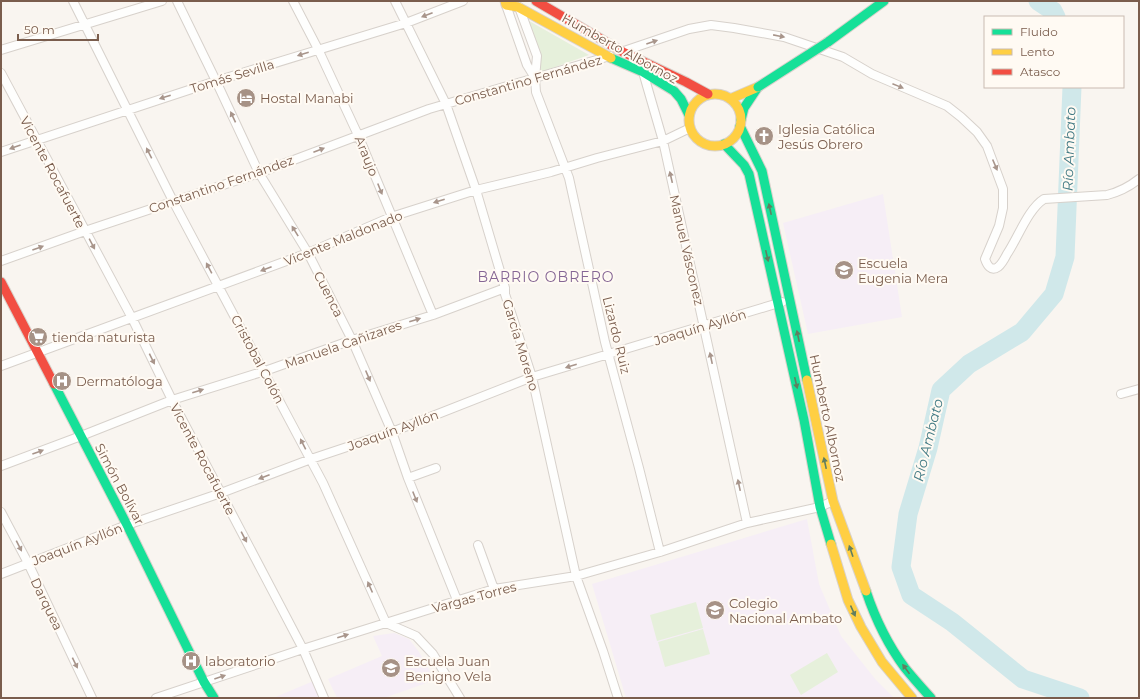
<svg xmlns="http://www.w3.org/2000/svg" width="1140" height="699" viewBox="0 0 1140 699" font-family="Montserrat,sans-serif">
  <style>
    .education { fill: #f6eef6 }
    .green { fill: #e6f0db }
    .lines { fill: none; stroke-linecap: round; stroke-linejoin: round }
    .river { stroke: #d0e8ea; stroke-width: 19 }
    .street-casing { stroke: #d7d1cb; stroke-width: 10 }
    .fast-casing { stroke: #d9d2cb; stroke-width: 11 }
    .slow-casing { stroke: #d9d2cb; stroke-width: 11 }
    .jam-casing { stroke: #d9d2cb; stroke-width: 11 }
    .street { stroke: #fefefd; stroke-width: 8 }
    .fast { stroke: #16e098; stroke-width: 9 }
    .slow { stroke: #ffcf43; stroke-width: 9 }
    .jam { stroke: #f24e42; stroke-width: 9 }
    .fast-bridge-casing { stroke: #dad1cc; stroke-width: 11; stroke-linecap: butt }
    .fast-bridge { stroke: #16e098; stroke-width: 9 }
    .oneway { fill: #a8958b }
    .oneway2 { fill: #617e60 }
    .labels { text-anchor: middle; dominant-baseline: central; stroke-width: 4; stroke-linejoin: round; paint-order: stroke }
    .street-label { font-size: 13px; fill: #7a5d4d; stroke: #fffaf3 }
    .poi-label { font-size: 13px; fill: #7a5d4d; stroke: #fffaf3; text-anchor: start }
    .water-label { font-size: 14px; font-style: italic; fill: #437b85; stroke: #fffaf3 }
    .neighbourhood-label { font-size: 14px; letter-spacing: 1px; fill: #856695; stroke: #fffaf3 }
  </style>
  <rect width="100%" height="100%" fill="#f9f5f0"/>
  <path class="education" d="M883,194l19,123 -94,17 -25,-111z
    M807,519l12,65 22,52 35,44 18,18h-268l-34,-114z
    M394,633l15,6 10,13 16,28 -51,18h-47l-9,-19 54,-23 -9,-20z
    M316,680l8,18h-51z"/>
  <path class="green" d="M524,18l65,37 -48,17z
    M696,602l7,26 -46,13 -7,-26z
    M703,629l7,25 -45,13 -7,-25z
    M827,653l11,19 -37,23 -11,-20z"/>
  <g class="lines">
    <path class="river" d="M1038,1l15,10 3,6
      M1072,87l-7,170 -11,37 -32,38 -53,32 -28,26 -13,58 -20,66 -7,53 10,28 41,27 71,57 57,19"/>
    <defs>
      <path id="street" d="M73,1l100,200 150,282 63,140 30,13 17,18 27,44
        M177,1l39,80 43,92 49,80 44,87 40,92 16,46 49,122
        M293,1l25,48 40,86 75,180
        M395,1l51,103 30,86 29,98v6l27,83 44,199 27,75 15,47
        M506,5l21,60 8,13
        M519,7l18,49 -2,22 1,14 33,86 36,164 34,126 21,84
        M1,50l161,-49
        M621,52l68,-23 22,-4 23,3 50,9 59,20 29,17 75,32 14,11 16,15 10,14 16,43v19l-4,18 -14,33c2,6 6,13 13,8 4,-3 7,-9 9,-13 11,-16 21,-45 37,-55l63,-4c12,-3 22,-8 32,-16
        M643,72l20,69 84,382
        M1,73l131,245 40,82 131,249 21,49
        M1,152l215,-71 190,-58 57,-22
        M1,261l84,-30 174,-58 170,-64 181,-53
        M1,366l307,-113 83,-36 85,-27 75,-18 46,-14 66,-17 27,-13
        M1121,394l18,-5
        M1,466l80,-30 91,-36 93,-29 87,-31 81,-25 72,-27
        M408,478l28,-10
        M1,512l27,51 64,135
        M478,545l16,44
        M1,574l126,-49 94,-32 90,-34 81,-27 140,-55 250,-75
        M156,698l147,-49 191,-60 82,-13 84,-24 87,-29 73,-16 13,-6"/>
      <path id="fast" d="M828,42l56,-41
        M611,58l32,14 31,19 7,8 8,16
        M741,120l3,-12 14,-21
        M740,126l22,45 45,209
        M724,144l20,21 5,9 55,246 16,87 11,37
        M54,384l73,141 77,157 10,16
        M866,591c9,27 22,54 39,77 8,10 17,20 26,30"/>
      <path id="slow" d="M505,1l1,4 12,2 93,51
        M689 120a26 26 0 1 1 52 0a26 26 0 1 1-52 0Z
        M730,99l28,-12
        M807,380l26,121 33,90
        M831,544l17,56 13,27 21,35 30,36"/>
      <path id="jam" d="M536,1l87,51 63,30 22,12
        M1,282l53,102"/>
    </defs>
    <use href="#street" class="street-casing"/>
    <use href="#fast" class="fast-casing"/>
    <use href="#slow" class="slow-casing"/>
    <use href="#jam" class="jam-casing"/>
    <use href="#street" class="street"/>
    <use href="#fast" class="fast"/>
    <use href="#slow" class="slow"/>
    <use href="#jam" class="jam"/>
    <defs>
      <path id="fast-bridge" d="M758,87l70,-45"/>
    </defs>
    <use href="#fast-bridge" class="fast-bridge-casing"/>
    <use href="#fast-bridge" class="fast-bridge"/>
  </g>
  <defs><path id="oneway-solid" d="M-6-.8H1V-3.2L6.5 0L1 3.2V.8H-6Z"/></defs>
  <g class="oneway">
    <use href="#oneway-solid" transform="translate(427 15) rotate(159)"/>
    <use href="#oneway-solid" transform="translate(779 36) rotate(11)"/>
    <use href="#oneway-solid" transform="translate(652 42) rotate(-19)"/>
    <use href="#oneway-solid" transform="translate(303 54) rotate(163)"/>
    <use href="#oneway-solid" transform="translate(898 86) rotate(22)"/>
    <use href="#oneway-solid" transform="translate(165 97) rotate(162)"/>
    <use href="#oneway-solid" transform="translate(233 117) rotate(-115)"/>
    <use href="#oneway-solid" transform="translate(15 147) rotate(160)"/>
    <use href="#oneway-solid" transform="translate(319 150) rotate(-21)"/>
    <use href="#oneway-solid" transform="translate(149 153) rotate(-117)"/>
    <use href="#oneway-solid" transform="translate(995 165) rotate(67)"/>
    <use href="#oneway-solid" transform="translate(671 177) rotate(-103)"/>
    <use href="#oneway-solid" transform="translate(380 189) rotate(68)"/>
    <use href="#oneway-solid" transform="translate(439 201) rotate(162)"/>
    <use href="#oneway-solid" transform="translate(295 231) rotate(-122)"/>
    <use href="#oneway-solid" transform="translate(92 244) rotate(62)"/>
    <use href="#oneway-solid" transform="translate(38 248) rotate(-20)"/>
    <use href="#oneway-solid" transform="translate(209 268) rotate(-118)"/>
    <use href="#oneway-solid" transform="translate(266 269) rotate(159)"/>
    <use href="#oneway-solid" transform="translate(415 320) rotate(-17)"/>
    <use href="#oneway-solid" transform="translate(711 358) rotate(-102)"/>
    <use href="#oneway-solid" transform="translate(152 359) rotate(64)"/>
    <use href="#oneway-solid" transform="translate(571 366) rotate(163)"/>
    <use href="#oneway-solid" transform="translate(368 376) rotate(67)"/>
    <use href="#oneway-solid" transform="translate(198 391) rotate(-17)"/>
    <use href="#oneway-solid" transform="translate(303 444) rotate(-117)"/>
    <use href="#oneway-solid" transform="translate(38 452) rotate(-20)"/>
    <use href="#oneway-solid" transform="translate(264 477) rotate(159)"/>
    <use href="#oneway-solid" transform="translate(739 485) rotate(-102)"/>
    <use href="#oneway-solid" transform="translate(415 497) rotate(68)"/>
    <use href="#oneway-solid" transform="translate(244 537) rotate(62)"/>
    <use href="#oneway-solid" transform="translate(19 546) rotate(63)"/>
    <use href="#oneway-solid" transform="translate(370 587) rotate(-114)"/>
    <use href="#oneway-solid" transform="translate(343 636) rotate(-17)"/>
    <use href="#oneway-solid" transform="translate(75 663) rotate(64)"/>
    <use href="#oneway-solid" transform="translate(220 677) rotate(-19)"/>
  </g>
  <g class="oneway2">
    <use href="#oneway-solid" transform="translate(770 209) rotate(-102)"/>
    <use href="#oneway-solid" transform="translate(767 256) rotate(77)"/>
    <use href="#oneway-solid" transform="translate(798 336) rotate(-102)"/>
    <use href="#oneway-solid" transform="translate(796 383) rotate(77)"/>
    <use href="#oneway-solid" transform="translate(825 463) rotate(-102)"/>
    <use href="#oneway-solid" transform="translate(851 551) rotate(-109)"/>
    <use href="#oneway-solid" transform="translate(853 611) rotate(66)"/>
    <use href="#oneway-solid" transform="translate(906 669) rotate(-126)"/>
  </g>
  <defs>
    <symbol id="hotel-disc" viewBox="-11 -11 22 22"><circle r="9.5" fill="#a69286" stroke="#fffaf3"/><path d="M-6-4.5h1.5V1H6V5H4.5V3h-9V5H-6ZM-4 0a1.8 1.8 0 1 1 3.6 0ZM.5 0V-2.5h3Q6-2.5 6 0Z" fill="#fff"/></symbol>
    <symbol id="church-disc" viewBox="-11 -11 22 22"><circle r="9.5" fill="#a69286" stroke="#fffaf3"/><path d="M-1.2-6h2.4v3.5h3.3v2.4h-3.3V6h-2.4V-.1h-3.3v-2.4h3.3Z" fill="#fff"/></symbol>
    <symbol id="school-disc" viewBox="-11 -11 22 22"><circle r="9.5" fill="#a69286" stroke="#fffaf3"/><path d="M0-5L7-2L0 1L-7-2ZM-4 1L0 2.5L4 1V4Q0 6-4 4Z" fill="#fff"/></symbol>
    <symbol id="supermarket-disc" viewBox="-11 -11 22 22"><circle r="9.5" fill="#a69286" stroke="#fffaf3"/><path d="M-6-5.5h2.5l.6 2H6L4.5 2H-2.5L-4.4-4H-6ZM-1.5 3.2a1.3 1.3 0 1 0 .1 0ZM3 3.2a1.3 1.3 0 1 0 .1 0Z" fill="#fff"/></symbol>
    <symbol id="hospital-disc" viewBox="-11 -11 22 22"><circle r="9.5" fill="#a69286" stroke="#fffaf3"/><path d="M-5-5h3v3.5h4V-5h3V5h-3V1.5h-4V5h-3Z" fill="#fff"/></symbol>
  </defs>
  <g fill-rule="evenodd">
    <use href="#hotel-disc" x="235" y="87" width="22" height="22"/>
    <use href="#church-disc" x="753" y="125" width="22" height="22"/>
    <use href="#school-disc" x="833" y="259" width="22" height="22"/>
    <use href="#supermarket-disc" x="27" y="326" width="22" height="22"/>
    <use href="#hospital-disc" x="51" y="370" width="22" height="22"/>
    <use href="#school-disc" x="704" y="599" width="22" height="22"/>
    <use href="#hospital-disc" x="180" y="650" width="22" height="22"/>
    <use href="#school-disc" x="380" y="657" width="22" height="22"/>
  </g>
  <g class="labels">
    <g class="street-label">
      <text transform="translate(620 48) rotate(29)">Humberto Albornoz</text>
      <text transform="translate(232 76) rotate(-17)">Tomás Sevilla</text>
      <text transform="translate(528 80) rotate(-16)">Constantino Fernández</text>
      <text transform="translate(367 156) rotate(68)">Araujo</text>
      <text transform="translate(53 172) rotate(62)">Vicente Rocafuerte</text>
      <text transform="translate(221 184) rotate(-19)">Constantino Fernández</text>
      <text transform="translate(343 238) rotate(-22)">Vicente Maldonado</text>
      <text transform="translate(687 250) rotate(77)">Manuel Vásconez</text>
      <text transform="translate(329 294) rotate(63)">Cuenca</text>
      <text transform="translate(700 327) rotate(-17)">Joaquín Ayllón</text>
      <text transform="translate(617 335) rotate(76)">Lizardo Ruiz</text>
      <text transform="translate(343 344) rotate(-19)">Manuela Cañizares</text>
      <text transform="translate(521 345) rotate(73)">García Moreno</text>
      <text transform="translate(258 359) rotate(62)">Cristobal Colón</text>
      <text transform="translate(828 418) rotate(78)">Humberto Albornoz</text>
      <text transform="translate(393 430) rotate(-20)">Joaquín Ayllón</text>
      <text transform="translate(203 459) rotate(62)">Vicente Rocafuerte</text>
      <text transform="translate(120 484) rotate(62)">Simón Bolívar</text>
      <text transform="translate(77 544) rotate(-21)">Joaquín Ayllón</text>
      <text transform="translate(474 597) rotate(-15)">Vargas Torres</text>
      <text transform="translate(47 604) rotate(64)">Darquea</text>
    </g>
    <g class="poi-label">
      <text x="260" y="98">Hostal Manabi</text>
      <text x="778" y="129">Iglesia Católica<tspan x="778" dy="15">Jesús Obrero</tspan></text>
      <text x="858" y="263">Escuela<tspan x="858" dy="15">Eugenia Mera</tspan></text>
      <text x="52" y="337">tienda naturista</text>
      <text x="76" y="381">Dermatóloga</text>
      <text x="729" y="603">Colegio<tspan x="729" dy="15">Nacional Ambato</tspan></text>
      <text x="205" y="661">laboratorio</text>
      <text x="405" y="661">Escuela Juan<tspan x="405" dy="15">Benigno Vela</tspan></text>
    </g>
    <g class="water-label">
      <text transform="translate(1069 149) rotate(-88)">Río Ambato</text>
      <text transform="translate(928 440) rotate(-76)">Río Ambato</text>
    </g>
    <g class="neighbourhood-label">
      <text x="546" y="277">BARRIO OBRERO</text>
    </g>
  </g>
  <rect width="1140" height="699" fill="none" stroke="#7a5d4d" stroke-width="4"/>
  <rect x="984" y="16" width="140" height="72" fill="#fffaf3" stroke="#cabbb1"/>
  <rect x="992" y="29" width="20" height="6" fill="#16e098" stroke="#cabbb1"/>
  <text x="1020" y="36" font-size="12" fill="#7a5d4d">Fluido</text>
  <rect x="992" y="49" width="20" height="6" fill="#ffcf43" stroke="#cabbb1"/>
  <text x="1020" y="56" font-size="12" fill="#7a5d4d">Lento</text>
  <rect x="992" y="69" width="20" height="6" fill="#f24e42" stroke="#cabbb1"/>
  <text x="1020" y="76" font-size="12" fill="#7a5d4d">Atasco</text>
  <path d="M18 34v6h80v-6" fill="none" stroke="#7a5d4d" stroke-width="2"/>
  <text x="24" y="34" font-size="12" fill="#7a5d4d" stroke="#fffaf3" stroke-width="3" paint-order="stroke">50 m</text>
</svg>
